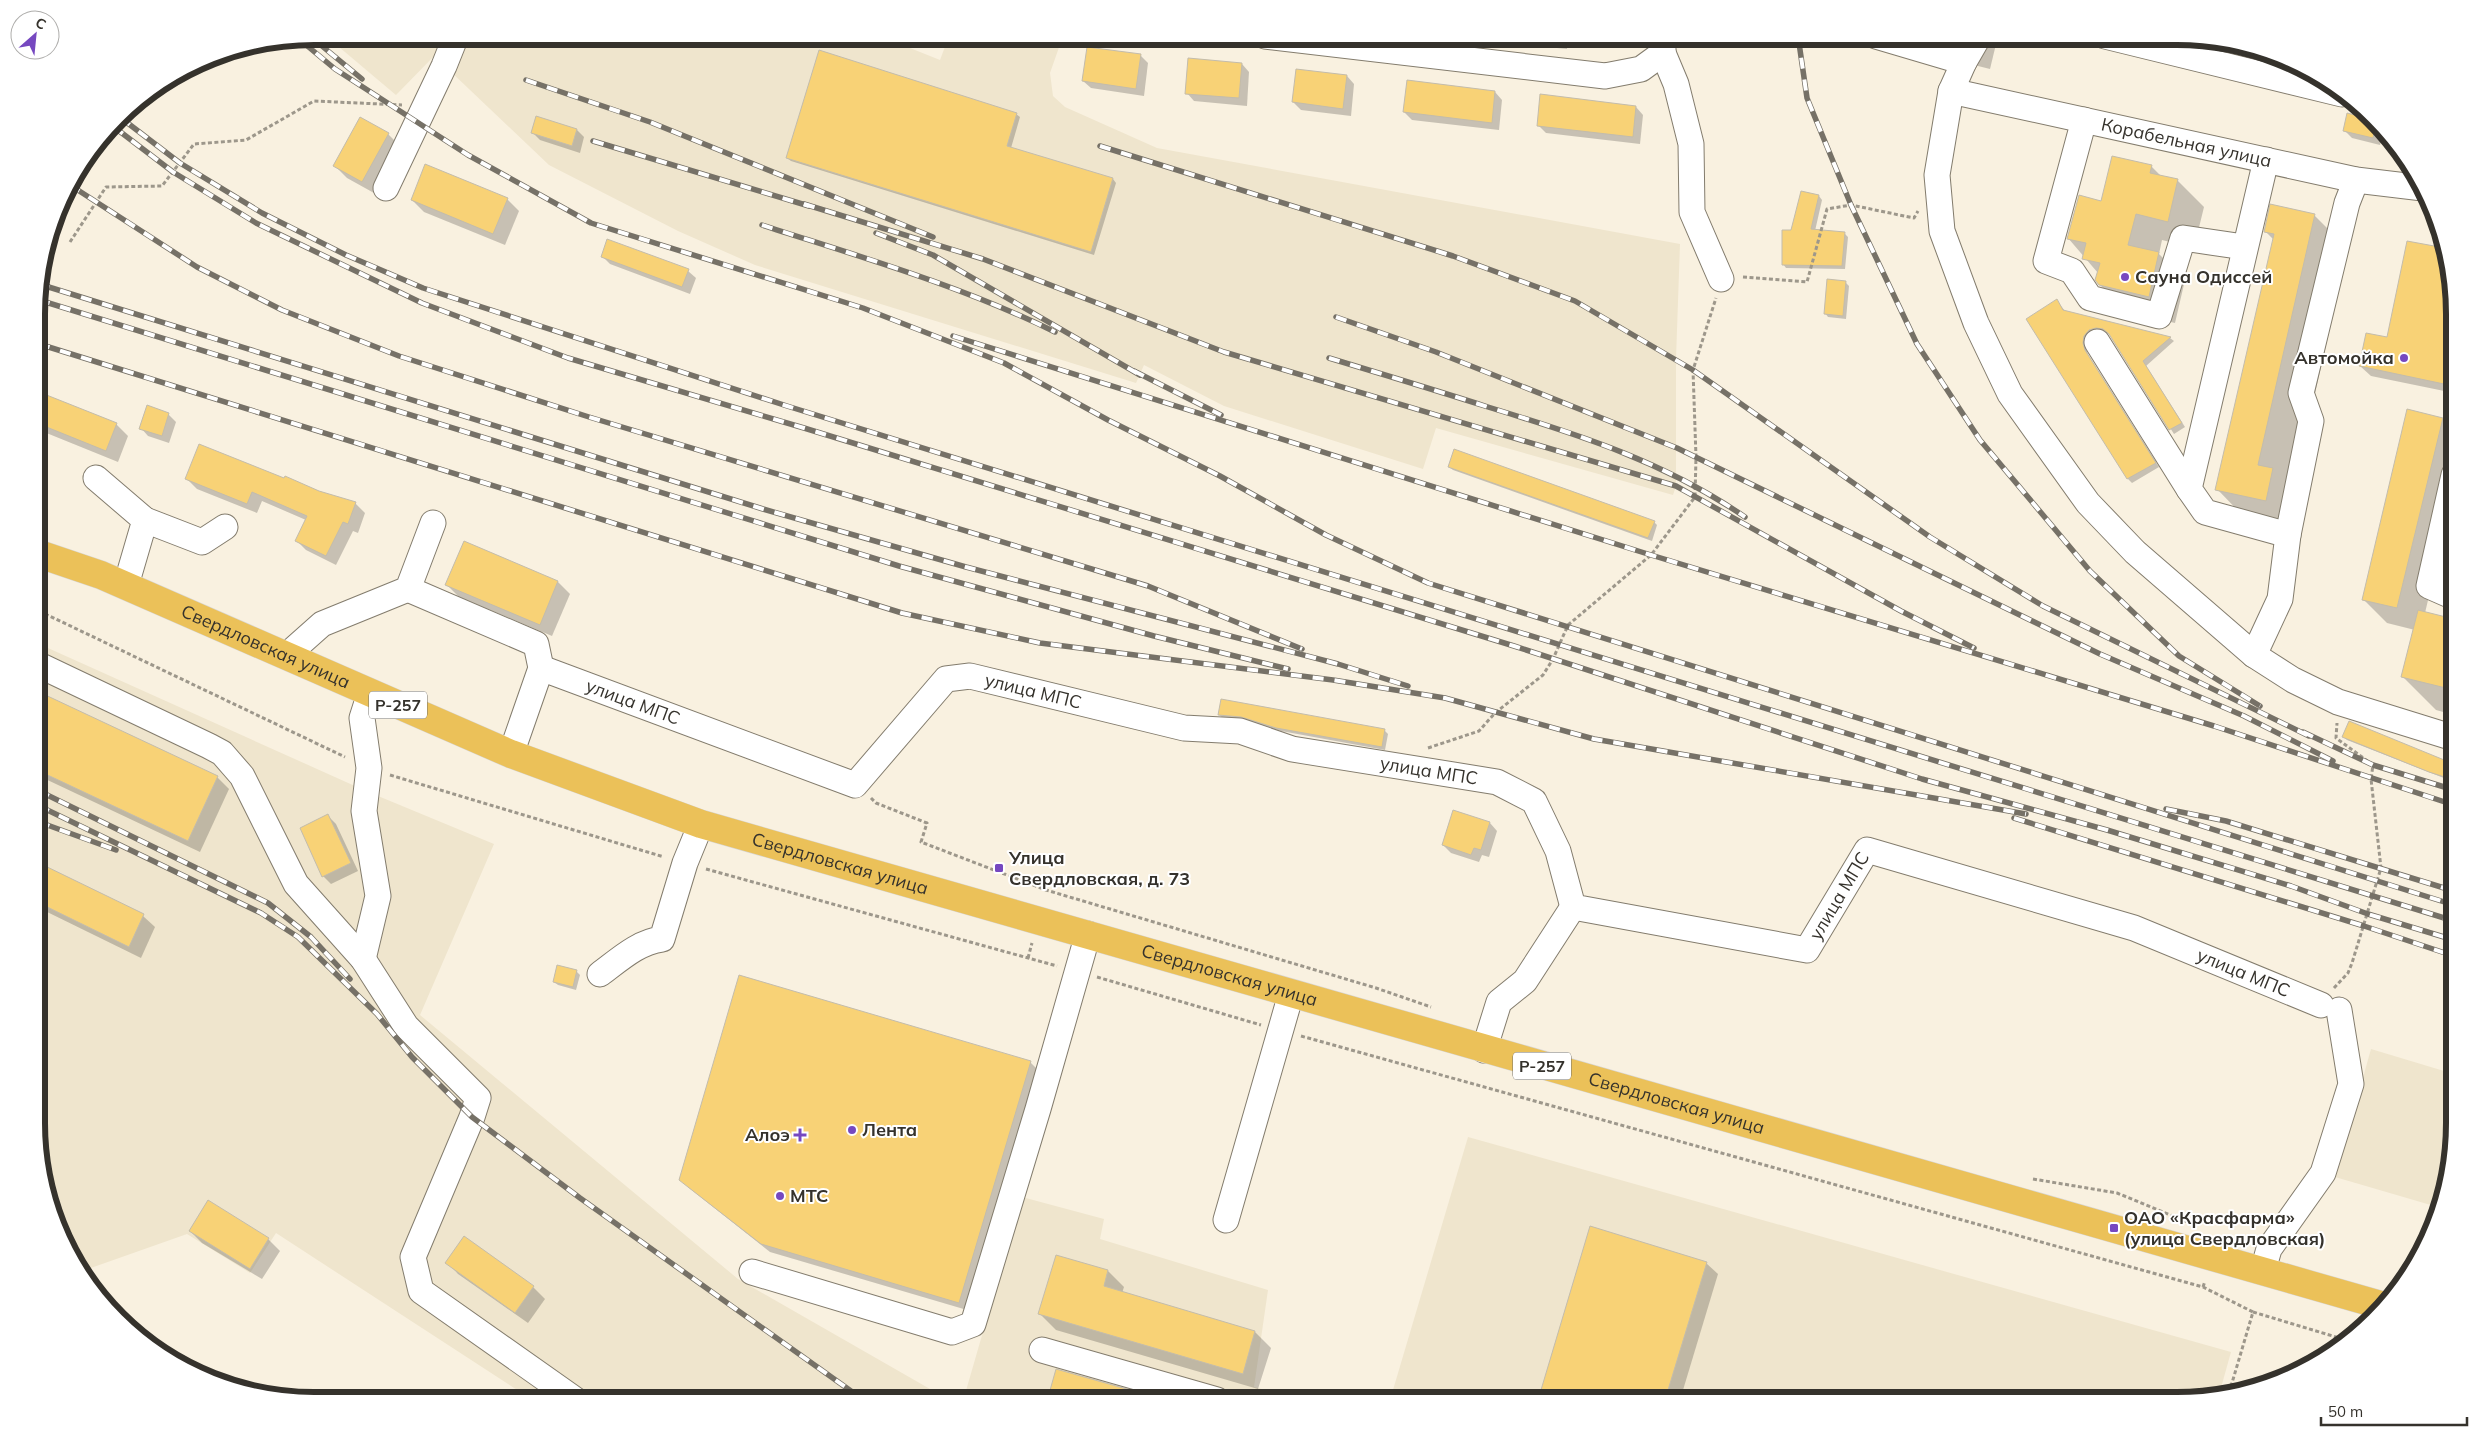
<svg xmlns="http://www.w3.org/2000/svg" width="2491" height="1437" viewBox="0 0 2491 1437" font-family="Mulish,sans-serif">
  <style>
    .built { fill: #efe5cd }
    .shadow { fill: #0003 }
    .building { fill: #f8d276; stroke: #c3bcac }
    .lines { fill: none; stroke-linecap: round; stroke-linejoin: round }
    .minor-casing { stroke: #837c6d; stroke-width: 27 }
    .highway-casing { stroke: #d7d6d5; stroke-width: 29 }
    .path { stroke: #9d978b; stroke-width: 3; stroke-dasharray: 4 2.5; stroke-linecap: butt }
    .minor { stroke: #fff; stroke-width: 25 }
    .highway { stroke: #ebc159; stroke-width: 28 }
    .rail-casing { stroke: #767167; stroke-width: 5.5 }
    .rail { stroke: #fff; stroke-width: 4; stroke-dasharray: 11; stroke-linecap: butt }
    .poi-dot { fill: #7648c0; stroke: #fff; stroke-width: 2 }
    .labels { text-anchor: middle; stroke-width: 4; stroke-linejoin: round; paint-order: stroke }
    .shield { fill: #fff; stroke: #72706b; stroke-width: 1 }
    .shield-label { font-size: 16px; font-weight: bold; fill: #35322c }
    .street-label { font-size: 18px; fill: #35322c; stroke: #fff }
    .poi-label { font-size: 18px; font-weight: bold; fill: #35322c; stroke: #fff; text-anchor: start }
    .rim { fill: none; stroke: #35322c; stroke-width: 6 }
  </style>
  <rect width="100%" height="100%" fill="#f9f1e0"/>
  <!-- built -->
  <g class="built">
    <path d="M326 36H443L436 54 396 95Z"/>
    <path d="M462 36H880L940 60 949 36H1063L1050 73 1053 96 1065 107 1157 148 1680 244 1676 359V486L1673 495 1436 428 1423 469 1224 406 1144 365 1136 383 755 265 678 231 549 165 449 70Z"/>
    <path d="M39 644 366 791 494 844 420 1015 738 1279 951 1401H534L276 1233 250 1273 187 1234 88 1269 73 1256 51 1212 39 1159Z"/>
    <path d="M2371 1049 2454 1074V1141L2441 1208 2335 1177Z"/>
    <path d="M1468 1137 2231 1352 2219 1395 2195 1400H1390Z"/>
    <path d="M1022 1197 1104 1219 1100 1239 1268 1290 1254 1387 1304 1400 963 1401Z"/>
  </g>
  <!-- shadow -->
  <g class="shadow">
    <path d="M1421 36H1454V40Z"/>
    <path d="M1510 36H1568L1567 49 1517 44Z"/>
    <path d="M1924 36H1998L1990 69 1946 58Z"/>
    <path d="M2086 36H2177L2249 46 2316 74 2343 95Z"/>
    <path d="M1140 55 1148 63 1144 96 1091 88 1083 81Z"/>
    <path d="M1242 64 1249 72 1247 106 1194 101 1187 93Z"/>
    <path d="M1347 76 1354 84 1351 116 1301 110 1293 102Z"/>
    <path d="M1495 92 1502 100 1499 130 1412 120 1404 112Z"/>
    <path d="M1636 107 1643 115 1640 144 1546 133 1539 126Z"/>
    <path d="M1016 114 1020 117 1011 148 1113 179 1116 183 1094 255 791 161 787 158Z"/>
    <path d="M2376 122 2384 131 2380 145 2352 138 2344 130Z"/>
    <path d="M577 130 584 137 580 153 540 140 532 132Z"/>
    <path d="M388 134 400 146 374 193 347 178 335 166Z"/>
    <path d="M2113 157 2152 167 2162 177 2178 181 2204 207 2194 248 2162 240 2159 254 2185 280 2175 323 2127 312 2100 285 2098 273 2068 238 2102 202Z"/>
    <path d="M1819 196 1822 200 1815 231 1845 234 1848 237 1845 269 1786 268 1783 264 1792 232Z"/>
    <path d="M507 199 519 211 505 245 424 212 412 200Z"/>
    <path d="M2315 216 2348 249 2293 490 2299 534 2250 523 2217 489 2274 240 2265 231Z"/>
    <path d="M2445 250 2454 296V393L2371 376 2360 366 2388 339Z"/>
    <path d="M602 256 688 271 696 278 690 294 610 264Z"/>
    <path d="M1845 282 1849 286 1846 319 1828 317 1825 313Z"/>
    <path d="M2057 301 2065 311 2170 338 2174 341 2146 366 2185 427 2174 434 2111 335 2101 331 2086 348 2088 355 2159 467 2132 483 2128 479Z"/>
    <path d="M39 393 116 424 128 436 118 462 39 430Z"/>
    <path d="M168 414 176 422 169 443 148 436 141 428Z"/>
    <path d="M2442 419 2454 431V490L2425 613 2454 621V715L2436 710 2403 677 2415 630 2387 623 2363 599Z"/>
    <path d="M1449 467 1654 522 1657 525 1652 541 1453 470Z"/>
    <path d="M187 479 355 503 365 513 358 533 353 531 336 565 306 550 296 540 306 520 262 501 257 513 197 489Z"/>
    <path d="M465 542 558 582 570 594 552 636 459 597 447 585Z"/>
    <path d="M39 693 217 777 229 789 200 852 39 776Z"/>
    <path d="M1219 715 1384 730 1388 734 1385 750 1281 731 1246 720 1223 718Z"/>
    <path d="M2349 723 2454 765V782L2347 740 2344 737Z"/>
    <path d="M1454 811 1490 823 1497 831 1489 857 1482 855 1479 862 1451 853 1443 845Z"/>
    <path d="M328 816 336 824 358 871 331 884 323 876Z"/>
    <path d="M39 865 143 916 155 927 141 958 39 908Z"/>
    <path d="M576 971 580 975 576 990 558 985 554 982Z"/>
    <path d="M1030 1062 1038 1070 967 1310 770 1252 688 1187Z"/>
    <path d="M1591 1228 1706 1263 1718 1274 1680 1400H1539Z"/>
    <path d="M190 1231 268 1239 280 1251 262 1279 202 1243Z"/>
    <path d="M464 1238 533 1287 545 1299 528 1323 458 1274 447 1262Z"/>
    <path d="M1057 1256 1108 1271 1124 1287 1122 1293 1255 1332 1271 1348 1258 1389 1056 1330 1040 1314Z"/>
    <path d="M1057 1370 1162 1400 1048 1401Z"/>
    <path d="M1447 1389 1489 1400H1445Z"/>
    <path d="M786 1392 797 1401H779Z"/>
  </g>
  <!-- building -->
  <g class="building">
    <path d="M1087 47 1141 54 1136 89 1082 81Z"/>
    <path d="M819 50 1017 113 1007 146 1113 178 1091 252 786 158Z"/>
    <path d="M1188 58 1242 63 1239 98 1185 94Z"/>
    <path d="M1296 69 1347 75 1343 109 1292 102Z"/>
    <path d="M1407 80 1495 91 1492 123 1403 112Z"/>
    <path d="M1540 94 1636 106 1633 137 1537 126Z"/>
    <path d="M2347 113 2375 120 2377 122 2373 138 2343 131Z"/>
    <path d="M536 116 577 129 572 146 531 133Z"/>
    <path d="M360 117 389 133 362 182 333 166Z"/>
    <path d="M2112 156 2152 165 2150 173 2178 179 2168 222 2136 214 2128 245 2159 252 2149 297 2099 285 2095 280 2100 263 2082 259 2086 243 2067 239 2079 195 2101 201Z"/>
    <path d="M425 164 508 198 493 234 411 200Z"/>
    <path d="M1801 191 1819 195 1811 229 1845 232 1842 266 1782 265V230H1791Z"/>
    <path d="M2270 204 2315 214 2258 465 2273 468 2266 501 2215 490 2274 234 2264 232Z"/>
    <path d="M607 239 689 269 682 287 601 257Z"/>
    <path d="M2407 241 2445 248 2454 296V331L2444 384 2359 366 2366 333 2387 337Z"/>
    <path d="M1827 279 1846 281 1843 316 1824 314Z"/>
    <path d="M2057 299 2063 310 2171 337 2143 361 2182 423 2169 430 2109 334 2103 329 2096 328 2089 330 2084 336 2083 343 2085 350 2156 463 2127 479 2026 319Z"/>
    <path d="M39 392 117 423 106 451 39 424Z"/>
    <path d="M147 405 169 413 162 436 139 429Z"/>
    <path d="M2407 409 2443 418 2397 608 2362 600Z"/>
    <path d="M199 444 284 478 285 476 319 491 356 502 348 524 343 522 326 556 295 541 307 516 252 492 247 504 185 479Z"/>
    <path d="M1454 449 1655 521 1648 538 1448 467Z"/>
    <path d="M464 541 558 581 540 625 445 585Z"/>
    <path d="M2418 610 2454 619 2446 650 2454 652V690L2401 677Z"/>
    <path d="M39 692 218 776 188 841 39 771Z"/>
    <path d="M1221 699 1385 729 1382 747 1276 728 1241 717 1218 715Z"/>
    <path d="M2349 721 2454 764V780L2429 772 2342 737Z"/>
    <path d="M1453 810 1490 822 1481 850 1474 848 1471 855 1442 845Z"/>
    <path d="M328 814 351 863 322 877 300 828Z"/>
    <path d="M39 863 144 914 129 947 39 903Z"/>
    <path d="M557 965 577 970 573 987 553 982Z"/>
    <path d="M739 975 1031 1061 959 1303 761 1244 679 1180Z"/>
    <path d="M208 1200 269 1238 250 1269 189 1231Z"/>
    <path d="M1590 1226 1707 1262 1665 1400H1538Z"/>
    <path d="M464 1236 534 1286 515 1313 445 1263Z"/>
    <path d="M1056 1255 1108 1270 1104 1286 1255 1331 1243 1374 1038 1314Z"/>
    <path d="M1056 1369 1162 1399 1161 1400 1047 1401Z"/>
  </g>
  <g class="lines">
    <!-- minor casing -->
    <g class="minor-casing">
      <g id="minor">
        <path d="M1265 36 1605 76 1641 69 1663 53V36"/>
        <path d="M1876 36 1964 62"/>
        <path d="M1979 36 1964 62 1951 91 1937 175 1942 231 1976 323 2010 394 2088 503 2135 552 2254 655 2293 680 2338 702 2454 738"/>
        <path d="M2105 36 2342 94"/>
        <path d="M1663 53 1676 84 1691 144 1692 212 1721 279"/>
        <path id="s1" d="M1951 91 2356 180 2423 188"/>
        <path d="M2084 120 2046 261 2072 271 2090 298 2159 316 2183 238 2244 247"/>
        <path d="M386 188 444 66 456 36"/>
        <path d="M2097 342 2189 489"/>
        <path d="M2454 475 2429 586 2454 597"/>
        <path d="M96 478 145 520 126 585"/>
        <path d="M145 520 202 542 225 527"/>
        <path d="M2288 535 2311 421 2301 393 2347 203 2356 180"/>
        <path d="M408 589 536 644 541 668"/>
        <path d="M2254 655 2280 599 2288 535 2205 512 2189 489 2266 160"/>
        <path d="M286 656 322 624 408 589 433 523"/>
        <path d="M39 665 209 746 222 753 242 776 296 884 363 959 406 1026 478 1098 472 1117 413 1257 421 1291 577 1401"/>
        <path id="s2" d="M511 754 541 668 855 785 946 679 970 676 1184 728 1240 731 1292 749 1497 782 1534 801 1558 851 1573 907 1807 950 1867 850 2134 928 2321 1005"/>
        <path d="M363 959 378 896 364 811 369 768 362 718 370 693"/>
        <path d="M600 974C619 960 638 942 662 939L685 863 701 824"/>
        <path d="M1484 1050 1499 1002 1525 981 1573 907"/>
        <path d="M1226 1220 1291 994"/>
        <path d="M2263 1270 2269 1249 2323 1173 2351 1084 2339 1010"/>
        <path d="M752 1272 952 1332 973 1324 1038 1109 1088 934"/>
        <path d="M1042 1350 1217 1400"/>
      </g>
    </g>
    <!-- highway casing -->
    <g class="highway-casing">
      <g id="highway">
        <path id="s3" d="M39 554 101 575 511 754 701 824 2384 1306"/>
      </g>
    </g>
    <!-- path -->
    <g class="path">
      <path d="M70 242 106 187 162 186 194 144 246 140 314 101 402 105"/>
      <path d="M1743 277 1807 282 1827 209 1851 205 1914 218 1918 211"/>
      <path d="M39 611 345 757"/>
      <path d="M1428 748 1479 731 1495 713 1543 675 1553 659 1568 625 1651 555 1695 497 1696 457 1693 370 1716 298"/>
      <path d="M390 775 664 857"/>
      <path d="M871 798 876 803 927 823 921 842 1046 890 1376 988 1431 1007"/>
      <path d="M706 869 1057 966"/>
      <path d="M1028 958 1032 943"/>
      <path d="M1097 977 1261 1025"/>
      <path d="M2334 988 2348 973 2352 963 2381 868 2371 779 2373 765 2336 738 2337 723"/>
      <path d="M1301 1036 2203 1287 2253 1312 2229 1393"/>
      <path d="M2033 1179 2117 1193 2197 1226"/>
      <path d="M2392 1283 2400 1285"/>
      <path d="M2203 1287 2205 1281"/>
      <path d="M2253 1312 2346 1340"/>
    </g>
    <!-- minor -->
    <use href="#minor" class="minor"/>
    <!-- highway -->
    <use href="#highway" class="highway"/>
    <!-- rail casing -->
    <g class="rail-casing">
      <g id="rail">
        <path d="M1798 36 1807 98 1851 205 1917 344 1980 440 2090 571 2179 656 2260 706"/>
        <path d="M311 37 362 79"/>
        <path d="M299 39 335 69 468 155 591 223 863 308 1004 363 1108 420 1220 476 1326 535 1428 583 2454 905"/>
        <path d="M526 80 650 122 933 237"/>
        <path d="M121 118 180 163 262 213 346 255 423 288 787 406 2454 921"/>
        <path d="M114 127 173 172 256 223 422 303 568 358 804 428 1514 646 1922 779 2107 830 2291 886 2368 914 2454 940"/>
        <path d="M593 141 809 206"/>
        <path d="M1100 146 1453 256 1575 301 1693 370 1930 537 2043 606 2309 736"/>
        <path d="M70 185 197 267 282 310 399 356 589 417 1148 586 1302 649"/>
        <path d="M804 204 983 259 1224 352 1676 486 1901 611 1974 648"/>
        <path d="M762 225C861 257 962 286 1055 332"/>
        <path d="M876 233 933 255 1140 375"/>
        <path d="M39 284 763 509 966 567 1338 664 1408 686"/>
        <path d="M39 300 899 566 1154 636 1288 669"/>
        <path d="M1336 317 1436 352 1677 448 2100 654 2244 716 2333 761"/>
        <path d="M953 336 1651 555 2214 726 2454 805"/>
        <path d="M39 344 902 613 1040 643 1333 680 1445 698 1594 739 2026 814"/>
        <path d="M1329 358C1382 374 1435 390 1488 407 1580 435 1665 462 1745 517"/>
        <path d="M1134 371 1221 415"/>
        <path d="M2303 732 2373 765 2454 790"/>
        <path d="M39 791 268 903 311 937 350 979"/>
        <path d="M39 806 261 913 298 937 377 1014 412 1057 472 1117 580 1198 865 1401"/>
        <path d="M2166 809 2226 821 2454 891"/>
        <path d="M2014 818 2364 926 2454 956"/>
        <path d="M39 822 116 850"/>
      </g>
    </g>
    <!-- rail -->
    <use href="#rail" class="rail"/>
  </g>
  <!-- markers -->
  <g class="poi-dot">
    <circle cx="2125" cy="277" r="5"/>
    <circle cx="2404" cy="358" r="5"/>
    <rect x="994" y="863" width="10" height="10" rx="2.5"/>
    <circle cx="852" cy="1130" r="5"/>
    <path d="M797.5 1127.5h5v5h5v5h-5v5h-5v-5h-5v-5h5z"/>
    <circle cx="780" cy="1196" r="5"/>
    <rect x="2109" y="1223" width="10" height="10" rx="2.5"/>
  </g>
  <g class="labels">
    <!-- shield labels -->
    <g class="shield">
      <rect x="369" y="691.5" width="58" height="27" rx="4"/>
      <rect x="1513" y="1052.5" width="58" height="27" rx="4"/>
    </g>
    <g class="shield-label">
      <text x="398" y="711">Р-257</text>
      <text x="1542" y="1072">Р-257</text>
    </g>
    <!-- street labels -->
    <g class="street-label">
      <text dy="6" stroke="none"><textPath href="#s1" startOffset="241">Корабельная улица</textPath></text>
      <text dy="6" stroke="none"><textPath href="#s3" startOffset="245">Свердловская улица</textPath></text>
      <text dy="6" stroke="none"><textPath href="#s2" startOffset="655">улица МПС</textPath></text>
      <text dy="6" stroke="none"><textPath href="#s2" startOffset="189">улица МПС</textPath></text>
      <text dy="6" stroke="none"><textPath href="#s2" startOffset="1060">улица МПС</textPath></text>
      <text dy="6" stroke="none"><textPath href="#s3" startOffset="860">Свердловская улица</textPath></text>
      <text dy="6" stroke="none"><textPath href="#s2" startOffset="1585">улица МПС</textPath></text>
      <text dy="6" stroke="none"><textPath href="#s2" startOffset="2035">улица МПС</textPath></text>
      <text dy="6" stroke="none"><textPath href="#s3" startOffset="1265">Свердловская улица</textPath></text>
      <text dy="6" stroke="none"><textPath href="#s3" startOffset="1730">Свердловская улица</textPath></text>
    </g>
    <!-- poi labels -->
    <g class="poi-label">
      <text x="2135" y="283">Сауна Одиссей</text>
      <text x="2394" y="364" text-anchor="end">Автомойка</text>
      <text x="1009" y="864">Улица<tspan x="1009" dy="21">Свердловская, д. 73</tspan></text>
      <text x="862" y="1136">Лента</text>
      <text x="790" y="1141" text-anchor="end">Алоэ</text>
      <text x="790" y="1202">МТС</text>
      <text x="2124" y="1224">ОАО «Красфарма»<tspan x="2124" dy="21">(улица Свердловская)</tspan></text>
    </g>
  </g>
  <!-- crop -->
  <path d="M0 0H2491V1437H0ZM314 45H2177A269 269 0 0 1 2446 314V1123A269 269 0 0 1 2177 1392H314A269 269 0 0 1 45 1123V314A269 269 0 0 1 314 45Z" fill="#fff" fill-rule="evenodd"/>
  <path class="rim" d="M314 45H2177A269 269 0 0 1 2446 314V1123A269 269 0 0 1 2177 1392H314A269 269 0 0 1 45 1123V314A269 269 0 0 1 314 45Z"/>
  <!-- north arrow -->
  <g transform="translate(35 35) rotate(27)"><circle r="24" fill="#ffffff" stroke="#aeadab"/>
  <path d="M0-4L9 19L0 12L-9 19Z" fill="#7648c0"/>
  <text y="-8" font-size="14" font-weight="bold" text-anchor="middle" fill="#35322c">С</text>
  </g>
  <!-- scale -->
  <path d="M2321 1417v8h146v-8" fill="none" stroke="#35322c" stroke-width="2.5"/>
  <text x="2328" y="1417" font-size="15" fill="#35322c" stroke="#ffffff" stroke-width="4" paint-order="stroke">50 m</text>
</svg>
